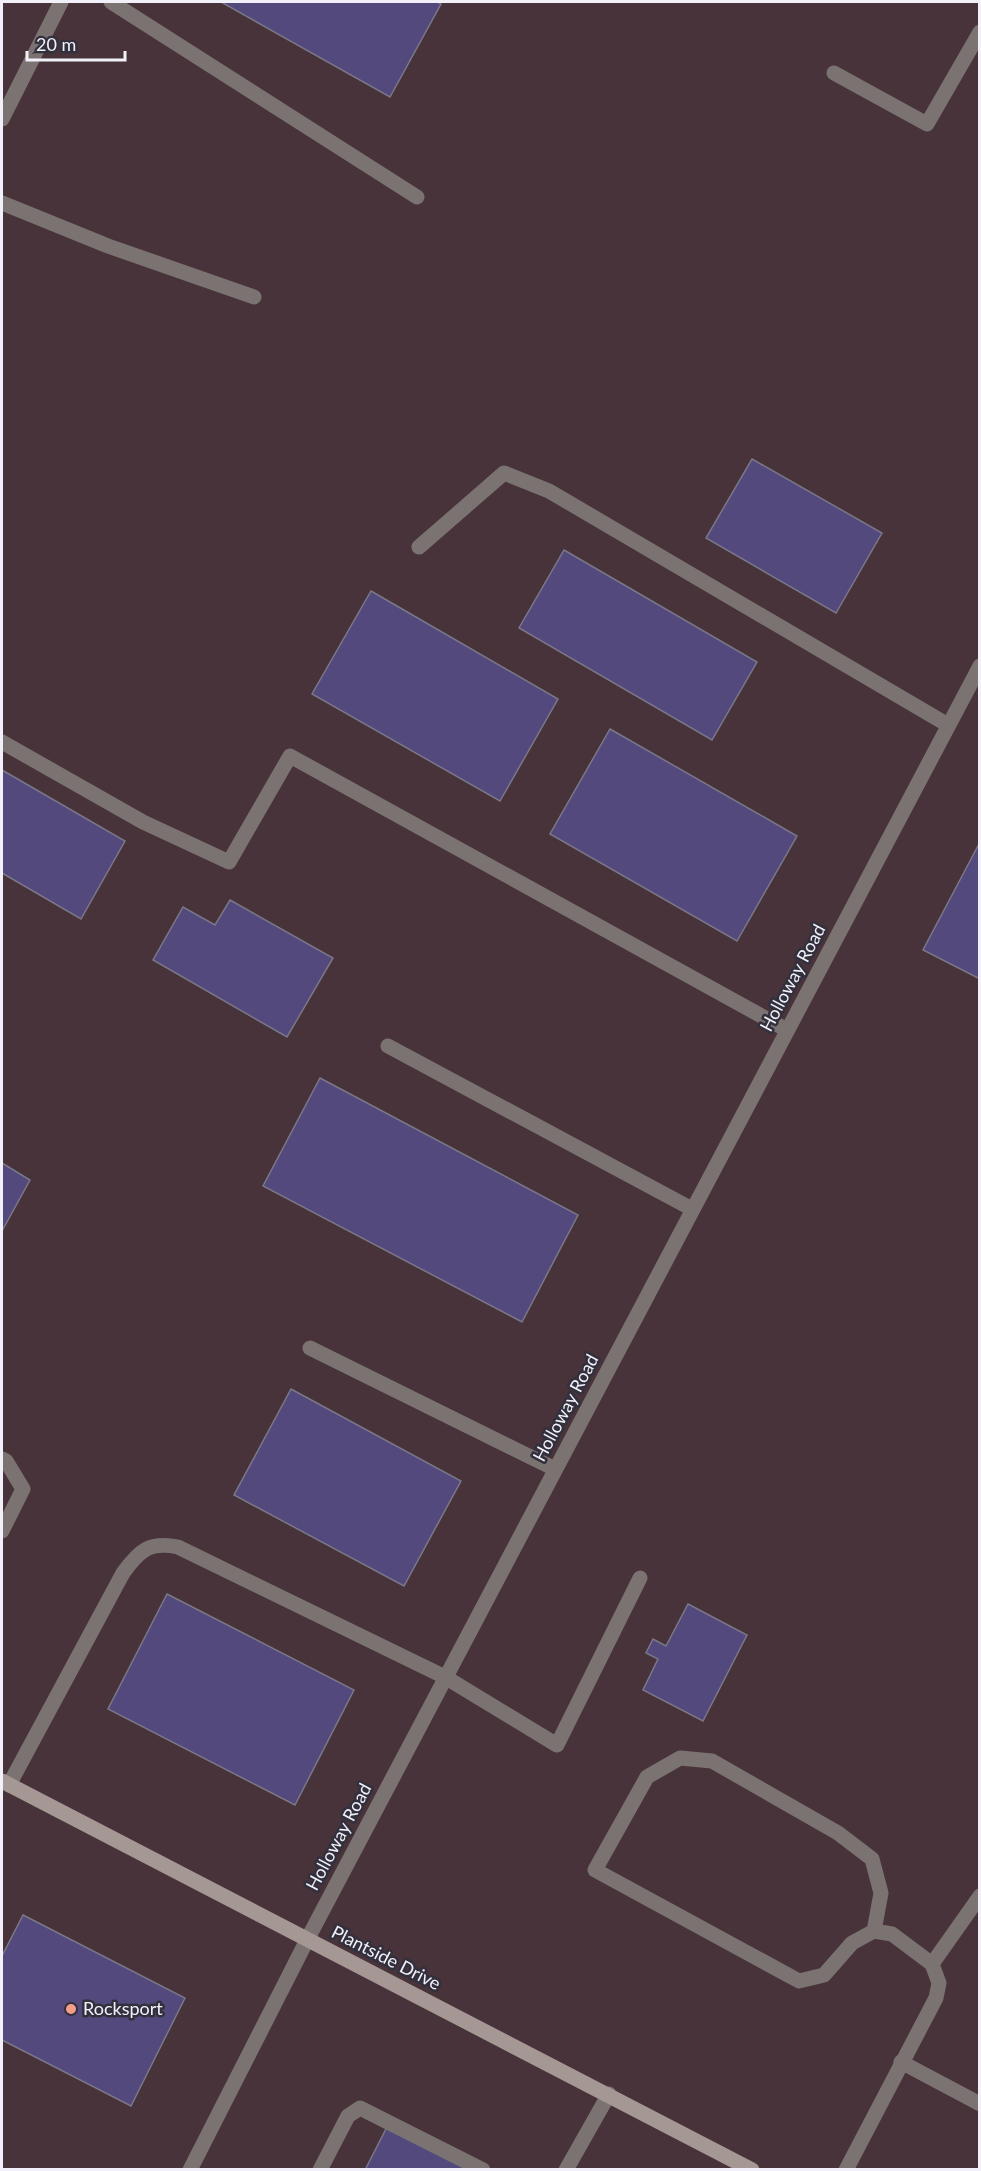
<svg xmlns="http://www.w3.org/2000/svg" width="981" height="2171" viewBox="0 0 981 2171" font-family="Lato,sans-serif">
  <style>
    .industrial { fill: #473339 }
    .building { fill: #53497d; stroke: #7a7888; stroke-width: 1.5 }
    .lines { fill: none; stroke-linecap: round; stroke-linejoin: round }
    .lane { stroke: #7b7371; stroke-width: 15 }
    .street { stroke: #7b7371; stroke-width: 15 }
    .secondary { stroke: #a49794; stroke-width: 15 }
    .poi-dot { fill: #f49e89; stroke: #32303d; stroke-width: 2 }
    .labels { text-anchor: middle; stroke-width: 5; stroke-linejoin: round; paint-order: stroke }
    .street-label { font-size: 18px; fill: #f2f1fa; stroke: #32303d }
    .poi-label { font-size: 18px; fill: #f2f1fa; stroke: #32303d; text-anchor: start }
  </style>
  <rect width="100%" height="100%" fill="#32303d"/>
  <!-- industrial -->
  <rect class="industrial" x="2" y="2" width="977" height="2167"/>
  <!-- building -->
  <g class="building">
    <path d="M221 2H437L441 4 390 97Z"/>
    <path d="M752 459 882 533 836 613 706 538Z"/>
    <path d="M564 550 757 662 712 740 519 628Z"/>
    <path d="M371 591 558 699 500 801 312 694Z"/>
    <path d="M610 729 797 836 737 941 550 834Z"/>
    <path d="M2 770 125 841 81 919 2 873Z"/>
    <path d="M980 842V979L923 950Z"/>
    <path d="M230 900 333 958 287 1037 153 960 183 907 215 925Z"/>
    <path d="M320 1078 578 1215 522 1322 263 1186Z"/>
    <path d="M2 1163 30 1180 2 1231Z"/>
    <path d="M291 1389 461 1481 404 1586 234 1495Z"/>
    <path d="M167 1594 354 1690 295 1805 108 1709Z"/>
    <path d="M688 1604 747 1635 703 1721 643 1690 658 1659 646 1653 653 1639 666 1646Z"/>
    <path d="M23 1915 185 1998 131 2106 2 2040V1956Z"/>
    <path d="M388 2125 472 2170H365Z"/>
  </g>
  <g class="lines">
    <!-- lane -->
    <g class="lane">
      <path d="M111 2 417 197"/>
      <path d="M834 73 927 124 980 32"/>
      <path d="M2 203 108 246 254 297"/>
      <path d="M419 547 504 473 549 491 948 725"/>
      <path d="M2 742 143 822 229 862 290 756 787 1030"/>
      <path d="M388 1046 692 1209"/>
      <path d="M310 1348 555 1469"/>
      <path d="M2 1459 6 1461 23 1489 2 1531"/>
      <path d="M9 1785 123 1573C139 1551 149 1541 178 1547L445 1677 557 1745 640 1578"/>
      <path d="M932 1964 980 1896"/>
      <path d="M901 2062 980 2104"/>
      <path d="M320 2170 348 2116 360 2108 483 2170"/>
      <path d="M566 2170 609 2094"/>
      <path d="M846 2170 936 1998 939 1983 932 1964 892 1934 874 1931 852 1943 824 1975 799 1981 595 1870 647 1777 680 1758 712 1761 838 1833 872 1859 881 1893 874 1931"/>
    </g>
    <!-- street -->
    <g class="street">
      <path d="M2 119 61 2"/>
      <path d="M190 2170 307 1940 980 666"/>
    </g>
    <!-- secondary -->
    <path class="secondary" d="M2 1781 752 2170"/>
  </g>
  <!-- markers -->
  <circle class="poi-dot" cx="71" cy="2009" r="6"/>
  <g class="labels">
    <!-- street labels -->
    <g class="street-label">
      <text transform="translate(793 978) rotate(-62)" y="6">Holloway Road</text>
      <text transform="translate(566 1408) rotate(-62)" y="6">Holloway Road</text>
      <text transform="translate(339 1837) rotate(-62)" y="6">Holloway Road</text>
      <text transform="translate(386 1958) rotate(27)" y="6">Plantside Drive</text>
    </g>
    <!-- poi labels -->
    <g class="poi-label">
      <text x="83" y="2015">Rocksport</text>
    </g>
  </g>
  <!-- border -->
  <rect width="981" height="2171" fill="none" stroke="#f2f1fa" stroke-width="6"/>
  <!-- scale -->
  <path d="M27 51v9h98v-9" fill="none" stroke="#f2f1fa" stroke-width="3"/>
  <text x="36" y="51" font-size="18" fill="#f2f1fa" stroke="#32303d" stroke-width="4.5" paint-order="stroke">20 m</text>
</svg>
